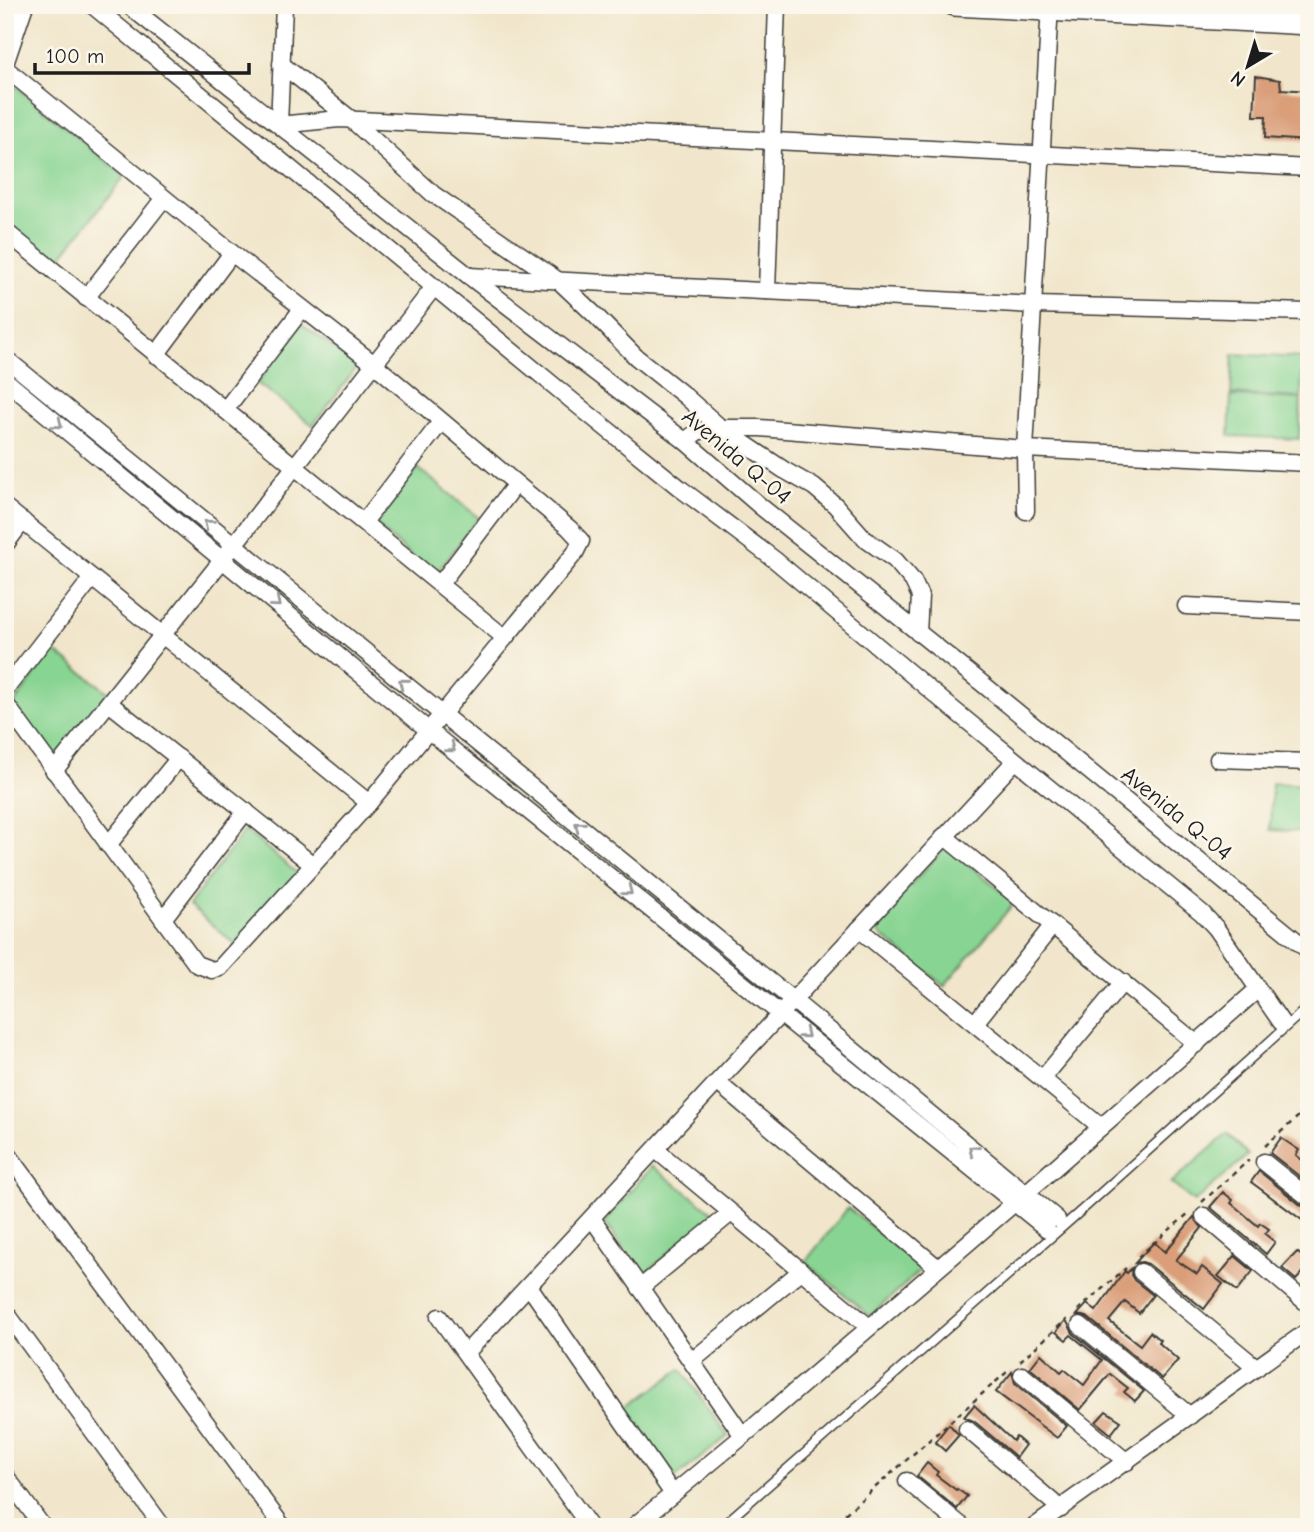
<svg xmlns="http://www.w3.org/2000/svg" width="1314" height="1532" viewBox="0 0 1314 1532" font-family="'Comic Neue',sans-serif">
  <style>
    .green { fill: #88d492; stroke: #527857; stroke-width: 2 }
    .building { fill: #da9e79 }
    .lines { fill: none; stroke-linecap: round; stroke-linejoin: round }
    .lane-casing { stroke: #3c3a36; stroke-width: 11 }
    .street-casing { stroke: #3c3a36; stroke-width: 19 }
    .secondary-casing { stroke: #3c3a36; stroke-width: 24 }
    .path { stroke: #3c3a36; stroke-width: 2.5; stroke-dasharray: 5 5; stroke-linecap: butt }
    .lane { stroke: #fff; stroke-width: 8 }
    .street { stroke: #fff; stroke-width: 16 }
    .secondary { stroke: #fff; stroke-width: 21 }
    .oneway { stroke: #999 }
    .labels { text-anchor: middle; stroke-width: 5; stroke-linejoin: round; paint-order: stroke }
    .street-label { font-size: 23px; fill: #1c1c1c; stroke: #fbf7ec }
  </style>
  <rect width="100%" height="100%" fill="#fbf7ec"/>
  <filter id="ink" filterUnits="userSpaceOnUse"><feTurbulence type="fractalNoise" baseFrequency=".0143" numOctaves="2"/><feDisplacementMap in="SourceGraphic" scale="14" xChannelSelector="R" yChannelSelector="G"/><feConvolveMatrix kernelMatrix="1 2 1 2 8 2 1 2 1" color-interpolation-filters="sRGB"/></filter>
  <filter id="wash" filterUnits="userSpaceOnUse"><feTurbulence type="fractalNoise" baseFrequency=".00686" numOctaves="4" result="noise"/><feDisplacementMap in="SourceGraphic" scale="28" xChannelSelector="R" yChannelSelector="G"/><feGaussianBlur stdDeviation="1.57" result="paint"/><feColorMatrix in="noise" values="0 0 0 0 0 0 0 0 0 0 0 0 0 0 0 0 0 1.4 0 .05"/><feComposite in="paint" operator="in"/></filter>
  <g filter="url(#wash)">
    <rect width="100%" height="100%" fill="#f1e6cb"/>
    <!-- green -->
    <g class="green">
      <path d="M8 80 125 176 56 263 5 221V88Z"/>
      <path d="M300 323 358 366 313 425 257 383Z"/>
      <path d="M1233 354 1303 358 1301 398 1231 394Z"/>
      <path d="M5 363 214 538 212 540 207 538 5 372Z"/>
      <path d="M1231 396 1301 399 1299 439 1229 436Z"/>
      <path d="M418 468 479 518 437 572H429L375 524Z"/>
      <path d="M53 650 109 693 52 762 13 705Z"/>
      <path d="M1272 783 1309 785V832L1270 830Z"/>
      <path d="M245 830 298 874 237 946 189 905Z"/>
      <path d="M946 846 1015 902 944 986 872 928Z"/>
      <path d="M1227 1134 1248 1155 1194 1202 1171 1183Z"/>
      <path d="M652 1166 715 1214 642 1276 605 1222Z"/>
      <path d="M848 1208 923 1268 870 1316 805 1262Z"/>
      <path d="M681 1369 728 1436 675 1478 627 1409Z"/>
    </g>
    <g id="blocks">
      <!-- building -->
      <g class="building">
        <path d="M1256 76 1280 80 1281 89 1309 91V141L1265 138 1266 116H1254Z"/>
        <path d="M1281 1138 1299 1150 1296 1155 1309 1166V1184L1270 1153Z"/>
        <path d="M1259 1171 1302 1206 1309 1208 1302 1220 1251 1182Z"/>
        <path d="M1223 1192 1233 1200 1231 1203 1258 1226 1260 1223 1269 1229 1265 1234 1275 1242 1266 1254 1210 1207Z"/>
        <path d="M1194 1217 1202 1228 1176 1260 1197 1274 1202 1267 1223 1284 1204 1309 1148 1264 1142 1262 1135 1263 1154 1242 1165 1252Z"/>
        <path d="M1297 1252 1309 1262V1266L1296 1280 1282 1268Z"/>
        <path d="M1235 1256 1253 1271 1237 1291 1218 1276Z"/>
        <path d="M1132 1268 1131 1275 1134 1280 1153 1295 1139 1313 1125 1302 1109 1321 1140 1345 1150 1332 1160 1340 1158 1342 1178 1360 1162 1379 1087 1317 1077 1315 1087 1304 1096 1311 1125 1271 1127 1273Z"/>
        <path d="M1066 1320 1073 1333 1144 1391 1135 1401 1124 1392 1128 1388 1110 1374 1080 1410 1030 1368 1041 1354 1061 1372 1064 1369 1084 1385 1102 1360 1071 1335 1066 1340 1056 1332Z"/>
        <path d="M1012 1372 1015 1383 1067 1426 1057 1438 996 1392Z"/>
        <path d="M974 1405 1013 1441 1016 1437 1025 1445 1016 1457 974 1421 964 1417Z"/>
        <path d="M1106 1411 1121 1421 1111 1434 1096 1422Z"/>
        <path d="M949 1424 959 1435 945 1451 935 1442Z"/>
        <path d="M927 1463 938 1472 936 1475 956 1490 957 1489 967 1496 957 1509 917 1476Z"/>
      </g>
    </g>
  </g>
  <g filter="url(#ink)">
    <use href="#blocks" fill-opacity="0" stroke="#3c3a36" stroke-width="2"/>
    <g class="lines">
      <!-- lane casing -->
      <g class="lane-casing">
        <path id="lane" d="M721 1527 1083 1209 1309 1006"/>
      </g>
      <!-- street casing -->
      <g class="street-casing">
        <g id="street">
          <path d="M92 5 581 408 681 489 775 560 949 706 1202 913 1216 928 1281 1022"/>
          <path d="M128 5 469 276 685 441 760 506 978 680 1309 951"/>
          <path d="M284 5 279 125 339 119 1309 168"/>
          <path d="M5 64 25 5"/>
          <path d="M281 64 352 120 433 194 559 281 596 316 636 357 685 396 721 428 784 470 814 487 835 505 865 539 895 560 913 581 920 596 918 633"/>
          <path d="M5 68 232 253 374 364 569 528 581 541 575 553 369 803 220 968 212 970 196 964 5 703"/>
          <path d="M5 231 504 637"/>
          <path d="M469 276 1035 305 1309 312"/>
          <path d="M767 291 777 5"/>
          <path d="M86 298 164 198"/>
          <path d="M156 355 232 253"/>
          <path d="M5 358 794 1001 1057 1219"/>
          <path d="M5 380 428 730 1047 1229"/>
          <path d="M225 410 302 309"/>
          <path d="M685 441 697 432 712 428H760L1025 449 1309 463"/>
          <path d="M5 507 369 803"/>
          <path d="M1026 511 1025 449 1050 5"/>
          <path d="M364 522 441 422"/>
          <path d="M5 545 23 521"/>
          <path d="M440 584 516 484"/>
          <path d="M1186 606 1309 612"/>
          <path d="M5 690 92 578"/>
          <path d="M109 703 313 865"/>
          <path d="M1218 759 1309 762"/>
          <path d="M54 771 223 559 434 287"/>
          <path d="M944 836 1197 1044"/>
          <path d="M108 845 179 758"/>
          <path d="M163 919 246 811"/>
          <path d="M859 929 1101 1127"/>
          <path d="M975 1023 1053 925"/>
          <path d="M1043 1078 1123 982"/>
          <path d="M718 1083 938 1268"/>
          <path d="M5 1150 283 1527"/>
          <path d="M656 1150 869 1327"/>
          <path d="M1264 1162 1309 1198"/>
          <path d="M1204 1216 1309 1305"/>
          <path d="M592 1218 743 1436"/>
          <path d="M1141 1272 1257 1368"/>
          <path d="M529 1286 673 1494"/>
          <path d="M640 1288 731 1213"/>
          <path d="M5 1311 163 1527"/>
          <path d="M439 1317 590 1527"/>
          <path d="M1080 1325 1190 1416"/>
          <path d="M466 1353 1015 761"/>
          <path d="M692 1361 801 1271"/>
          <path d="M1022 1375 1127 1462"/>
          <path d="M967 1429 1061 1509"/>
          <path d="M5 1475 43 1527"/>
          <path d="M907 1481 963 1527"/>
          <path d="M633 1527 743 1436 1026 1193 1258 989"/>
          <path d="M1034 1527 1309 1330"/>
        </g>
      </g>
      <!-- secondary casing -->
      <g class="secondary-casing">
        <path id="secondary" d="M954 5 1309 24"/>
      </g>
      <!-- path -->
      <g class="path">
        <path d="M1265 1146 1309 1107"/>
        <path d="M1202 1202 1249 1160"/>
        <path d="M1138 1257 1189 1213"/>
        <path d="M1078 1310 1126 1268"/>
        <path d="M1020 1361 1065 1321"/>
        <path d="M830 1527 1007 1372"/>
      </g>
      <!-- lane -->
      <use href="#lane" class="lane"/>
      <!-- street -->
      <use href="#street" class="street"/>
      <!-- secondary -->
      <use href="#secondary" class="secondary"/>
    </g>
    <!-- one-way arrows -->
    <defs><path id="oneway-chevron" d="M-2-3.5L2.5 0L-2 3.5" fill="none" stroke-width="1.6" stroke-linecap="round" stroke-linejoin="round" transform="scale(1.75)"/></defs>
    <g class="oneway">
      <use href="#oneway-chevron" transform="translate(58 424) rotate(39)"/>
      <use href="#oneway-chevron" transform="translate(208 524) rotate(-141)"/>
      <use href="#oneway-chevron" transform="translate(276 603) rotate(40)"/>
      <use href="#oneway-chevron" transform="translate(403 683) rotate(-141)"/>
      <use href="#oneway-chevron" transform="translate(451 748) rotate(39)"/>
      <use href="#oneway-chevron" transform="translate(579 826) rotate(-141)"/>
      <use href="#oneway-chevron" transform="translate(628 891) rotate(39)"/>
      <use href="#oneway-chevron" transform="translate(805 1034) rotate(39)"/>
      <use href="#oneway-chevron" transform="translate(973 1150) rotate(-140)"/>
    </g>
  </g>
  <g class="labels">
    <!-- street labels -->
    <g class="street-label">
      <text transform="translate(737 456) rotate(40)" y="8">Avenida Q-04</text>
      <text transform="translate(1177 813) rotate(39)" y="8">Avenida Q-04</text>
    </g>
  </g>
  <!-- margin -->
  <rect width="1314" height="1532" fill="none" stroke="#fbf7ec" stroke-width="28"/>
  <!-- north arrow -->
  <g transform="translate(1248 66) rotate(218)" stroke="#fbf7ec" stroke-width="5" paint-order="stroke">
  <path d="M0-5L12 26L0 18L-12 26Z" fill="#1c1c1c"/>
  <text y="-10" font-size="19" font-weight="bold" text-anchor="middle" fill="#1c1c1c">N</text>
  </g>
  <!-- scale -->
  <path d="M35 63v10h214v-10" fill="none" stroke="#1c1c1c" stroke-width="3.5"/>
  <text x="46" y="63" font-size="21" fill="#1c1c1c" stroke="#fbf7ec" stroke-width="5" paint-order="stroke">100 m</text>
</svg>
